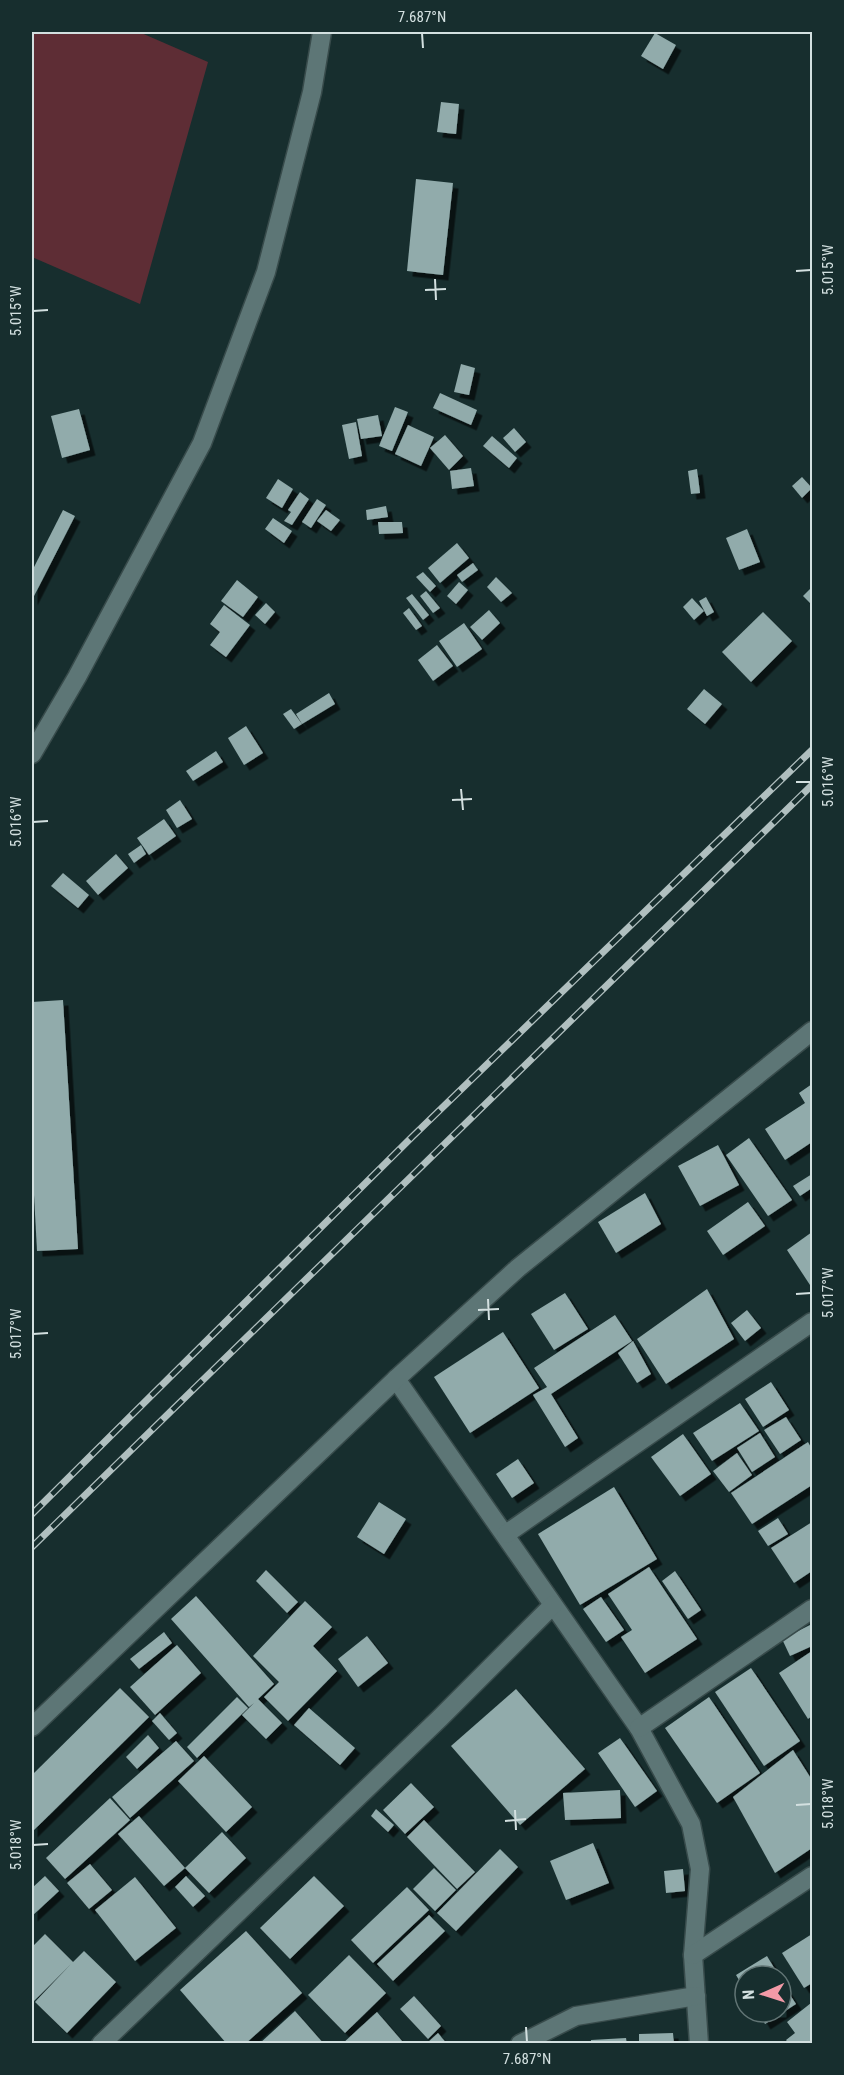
<svg xmlns="http://www.w3.org/2000/svg" width="844" height="2075" viewBox="0 0 844 2075" font-family="'Roboto Condensed',sans-serif">
  <style>
    .green { fill: #5e2d35 }
    .building { fill: #91abab; filter: url(#shadow) }
    .lines { fill: none; stroke-linecap: round; stroke-linejoin: round }
    .minor-casing { stroke: #384b4b; stroke-width: 21 }
    .minor { stroke: #5d7676; stroke-width: 18 }
    .rail-casing { stroke: #b0bfbf; stroke-width: 7 }
    .rail { stroke: #172e2e; stroke-width: 4.5; stroke-dasharray: 14; stroke-linecap: butt }
    .ticks { fill: none; stroke: #d3e0e0; stroke-width: 2 }
    .neatline { fill: none; stroke: #d3e0e0; stroke-width: 2 }
    .ticks-label { font-size: 15px; text-anchor: middle; fill: #d3e0e0 }
  </style>
  <defs>
    <filter id="shadow"><feDropShadow dx="5.5" dy="5.5" stdDeviation="0" flood-color="#0009"/></filter>
  </defs>
  <rect width="100%" height="100%" fill="#172e2e"/>
  <!-- green -->
  <path class="green" d="M32 32H139L208 62 140 304 32 257Z"/>
  <!-- building -->
  <g class="building">
    <path d="M655 33 676 45 663 69 641 56Z"/>
    <path d="M441 102 459 104 456 134 437 132Z"/>
    <path d="M416 179 453 183 443 275 407 271Z"/>
    <path d="M461 364 475 368 469 395 454 392Z"/>
    <path d="M440 393 477 410 471 425 433 408Z"/>
    <path d="M395 407 408 412 392 451 379 446Z"/>
    <path d="M79 409 90 450 62 458 51 416Z"/>
    <path d="M378 415 382 436 361 439 357 419Z"/>
    <path d="M356 422 362 456 349 459 342 425Z"/>
    <path d="M408 425 434 437 421 466 395 454Z"/>
    <path d="M514 428 526 442 515 452 503 438Z"/>
    <path d="M445 435 463 456 449 470 430 448Z"/>
    <path d="M492 436 517 458 509 468 483 446Z"/>
    <path d="M471 468 474 486 452 489 450 471Z"/>
    <path d="M697 469 700 493 691 494 688 471Z"/>
    <path d="M802 477 812 488 802 498 792 486Z"/>
    <path d="M278 479 293 489 282 508 266 498Z"/>
    <path d="M300 492 309 499 292 525 284 521 291 512 288 510Z"/>
    <path d="M317 499 326 505 311 528 302 522Z"/>
    <path d="M386 506 388 517 367 520 366 510Z"/>
    <path d="M63 510 75 516 32 600V571Z"/>
    <path d="M326 510 340 520 331 531 317 521Z"/>
    <path d="M273 518 292 531 284 543 265 529Z"/>
    <path d="M378 522H402L403 533 379 534Z"/>
    <path d="M747 529 760 562 739 570 726 538Z"/>
    <path d="M457 543 469 558 440 583 428 568Z"/>
    <path d="M473 563 478 570 462 582 457 575Z"/>
    <path d="M423 572 436 586 430 592 416 577Z"/>
    <path d="M496 577 512 593 501 602 487 587Z"/>
    <path d="M237 580 258 597 243 617 221 601Z"/>
    <path d="M459 582 468 590 456 604 447 596Z"/>
    <path d="M812 587V605L803 596Z"/>
    <path d="M426 591 440 608 433 613 420 596Z"/>
    <path d="M412 594 429 615 423 620 406 598Z"/>
    <path d="M706 597 714 612 707 616 699 601Z"/>
    <path d="M692 598 704 611 694 620 683 607Z"/>
    <path d="M266 603 275 612 265 624 255 615Z"/>
    <path d="M224 605 250 625 226 657 210 645 220 632 210 624Z"/>
    <path d="M409 608 422 626 416 630 403 613Z"/>
    <path d="M489 610 500 623 482 640 470 627Z"/>
    <path d="M763 612 792 641 751 682 722 652Z"/>
    <path d="M464 623 482 649 457 667 439 641Z"/>
    <path d="M437 645 453 666 433 681 418 660Z"/>
    <path d="M704 689 722 704 705 724 687 709Z"/>
    <path d="M329 693 335 704 302 724 296 714Z"/>
    <path d="M291 709 302 724 294 729 283 714Z"/>
    <path d="M246 726 263 753 244 765 228 738Z"/>
    <path d="M216 751 223 762 193 781 186 771Z"/>
    <path d="M180 800 192 819 177 828 166 810Z"/>
    <path d="M164 819 176 836 149 855 137 838Z"/>
    <path d="M141 845 146 854 134 863 128 854Z"/>
    <path d="M116 854 128 868 98 895 86 881Z"/>
    <path d="M63 873 89 895 78 908 51 886Z"/>
    <path d="M63 1000 78 1249 37 1251 32 1157V1002Z"/>
    <path d="M812 1084V1142L785 1160 765 1129 805 1103 799 1093Z"/>
    <path d="M749 1138 792 1200 768 1216 726 1155Z"/>
    <path d="M718 1145 739 1185 700 1206 678 1166Z"/>
    <path d="M812 1174V1188L800 1196 793 1186Z"/>
    <path d="M645 1193 661 1224 616 1253 598 1222Z"/>
    <path d="M748 1202 765 1226 723 1255 707 1231Z"/>
    <path d="M812 1232V1283L810 1285 787 1250Z"/>
    <path d="M707 1289 734 1339 666 1384 637 1339Z"/>
    <path d="M565 1293 588 1329 554 1350 531 1314Z"/>
    <path d="M747 1310 761 1328 745 1341 731 1323Z"/>
    <path d="M615 1315 632 1341 551 1394 578 1438 565 1447 533 1395 547 1387 534 1368Z"/>
    <path d="M503 1332 539 1388 470 1433 434 1377Z"/>
    <path d="M633 1341 651 1374 637 1383 618 1353Z"/>
    <path d="M771 1382 789 1410 763 1427 745 1399Z"/>
    <path d="M740 1403 759 1431 712 1461 693 1433Z"/>
    <path d="M786 1417 801 1440 780 1454 764 1430Z"/>
    <path d="M760 1433 775 1457 752 1472 737 1448Z"/>
    <path d="M683 1434 711 1474 680 1496 651 1457Z"/>
    <path d="M808 1442 812 1449V1485L752 1524 731 1493Z"/>
    <path d="M737 1453 752 1475 729 1492 713 1471Z"/>
    <path d="M518 1459 534 1483 512 1498 496 1474Z"/>
    <path d="M614 1487 657 1559 580 1605 538 1534Z"/>
    <path d="M379 1502 406 1519 384 1554 357 1537Z"/>
    <path d="M778 1518 788 1534 768 1546 758 1531Z"/>
    <path d="M812 1522V1571L794 1583 771 1548Z"/>
    <path d="M649 1567 697 1639 645 1673 621 1637 632 1630 608 1594Z"/>
    <path d="M266 1570 298 1602 287 1613 256 1581Z"/>
    <path d="M675 1571 701 1610 688 1619 662 1581Z"/>
    <path d="M196 1596 274 1684 258 1699 282 1723 266 1739 242 1715 254 1703 249 1707 171 1619Z"/>
    <path d="M601 1597 624 1630 606 1642 583 1609Z"/>
    <path d="M305 1601 332 1627 313 1646 337 1671 288 1721 264 1697 279 1682 253 1656Z"/>
    <path d="M812 1624V1646L790 1656 782 1639Z"/>
    <path d="M164 1632 172 1643 139 1669 130 1659Z"/>
    <path d="M367 1636 388 1663 358 1687 338 1659Z"/>
    <path d="M177 1645 201 1673 155 1715 130 1687Z"/>
    <path d="M812 1651V1716L808 1719 779 1673Z"/>
    <path d="M751 1668 800 1741 764 1766 715 1692Z"/>
    <path d="M120 1688 149 1717 32 1832V1775Z"/>
    <path d="M516 1689 585 1769 520 1825 451 1746Z"/>
    <path d="M237 1697 248 1708 197 1758 187 1747Z"/>
    <path d="M709 1697 760 1773 717 1803 665 1728Z"/>
    <path d="M309 1708 355 1748 340 1765 294 1725Z"/>
    <path d="M160 1713 177 1733 169 1740 152 1721Z"/>
    <path d="M148 1735 159 1748 137 1769 126 1757Z"/>
    <path d="M620 1738 657 1791 635 1807 598 1753Z"/>
    <path d="M176 1741 194 1761 130 1818 112 1797Z"/>
    <path d="M793 1750 812 1780V1848L775 1873 733 1797Z"/>
    <path d="M204 1756 252 1807 226 1832 178 1781Z"/>
    <path d="M411 1783 434 1807 405 1834 383 1810Z"/>
    <path d="M620 1790 621 1818 565 1820 563 1793Z"/>
    <path d="M110 1798 130 1820 65 1879 46 1858Z"/>
    <path d="M376 1809 394 1825 388 1832 371 1816Z"/>
    <path d="M139 1816 185 1868 164 1886 118 1834Z"/>
    <path d="M424 1820 475 1872 457 1889 407 1837Z"/>
    <path d="M222 1832 246 1858 209 1893 185 1868Z"/>
    <path d="M593 1843 609 1883 566 1900 550 1861Z"/>
    <path d="M500 1849 518 1867 456 1931 437 1913Z"/>
    <path d="M90 1864 112 1890 89 1909 67 1883Z"/>
    <path d="M434 1868 456 1890 435 1911 413 1889Z"/>
    <path d="M683 1869 685 1891 666 1893 664 1871Z"/>
    <path d="M45 1876 59 1891 32 1916V1888Z"/>
    <path d="M186 1876 205 1896 193 1907 175 1887Z"/>
    <path d="M314 1876 344 1906 290 1959 260 1928Z"/>
    <path d="M135 1877 176 1928 135 1961 95 1910Z"/>
    <path d="M407 1887 429 1910 373 1963 351 1940Z"/>
    <path d="M429 1915 445 1931 393 1981 377 1964Z"/>
    <path d="M246 1931 302 1993 245 2044H227L180 1990Z"/>
    <path d="M45 1934 73 1962 84 1951 116 1982 67 2033 35 2002 71 1964 34 2001 32 1998V1947Z"/>
    <path d="M812 1934V1983L804 1988 782 1953Z"/>
    <path d="M349 1955 386 1993 345 2033 308 1995Z"/>
    <path d="M767 1956 779 1976H745V1990L736 1975Z"/>
    <path d="M781 1981 796 2004 765 2024 758 2012H781Z"/>
    <path d="M414 1996 441 2026 428 2039 400 2009Z"/>
    <path d="M811 2003 812 2044H789L786 2040 795 2033 787 2022Z"/>
    <path d="M295 2011 324 2044H259Z"/>
    <path d="M377 2012 402 2041 400 2044H342Z"/>
    <path d="M438 2033 447 2044H426Z"/>
    <path d="M673 2033 674 2044H639V2034Z"/>
    <path d="M626 2038 627 2044H591V2040Z"/>
  </g>
  <g class="lines">
    <!-- minor casing -->
    <g class="minor-casing">
      <g id="minor">
        <path d="M32 754 77 677 202 443 266 272 312 92 322 32"/>
        <path d="M396 1379 639 1728 691 1824 700 1869 693 1955 699 2044"/>
        <path d="M506 1534 812 1322"/>
        <path d="M32 1727 396 1379 518 1268 812 1031"/>
        <path d="M639 1728 812 1609"/>
        <path d="M693 1955 812 1876"/>
        <path d="M101 2044 440 1718 553 1605"/>
        <path d="M520 2044 576 2016 696 1996"/>
      </g>
    </g>
    <!-- minor -->
    <use href="#minor" class="minor"/>
    <!-- rail casing -->
    <g class="rail-casing">
      <g id="rail">
        <path d="M32 1514 413 1136 812 750"/>
        <path d="M32 1547 812 785"/>
      </g>
    </g>
    <!-- rail -->
    <use href="#rail" class="rail"/>
  </g>
  <!-- ticks -->
  <path class="ticks" d="M422 33 423 48M796 271 811 270M435 279 436 300M425 290 446 289M33 311 48 310M796 782H811M461 789 463 810M452 800 472 799M33 822 48 821M796 1294 811 1293M488 1299 489 1320M478 1310 499 1309M33 1334 48 1333M796 1805 811 1804M515 1810 516 1830M505 1821 526 1819M33 1845 48 1844M526 2027 527 2042"/>
  <!-- border -->
  <rect width="844" height="2075" fill="none" stroke="#172e2e" stroke-width="66"/>
  <!-- north arrow -->
  <g transform="translate(763 1994) rotate(267)"><circle r="28" fill="#172e2e" stroke="#627575" stroke-width="1.5"/>
  <path d="M0-4.5L10 22L0 15L-10 22Z" fill="#f39aa7"/>
  <text y="-9" font-size="16" font-weight="bold" text-anchor="middle" fill="#d3e0e0">N</text>
  </g>
  <rect x="33" y="33" width="778" height="2009" class="neatline"/>
  <g class="ticks-label">
    <text x="422" y="22">7.687°N</text>
    <text transform="translate(828 270) rotate(-90)" y="5">5.015°W</text>
    <text transform="translate(16 311) rotate(-90)" y="5">5.015°W</text>
    <text transform="translate(828 782) rotate(-90)" y="5">5.016°W</text>
    <text transform="translate(16 822) rotate(-90)" y="5">5.016°W</text>
    <text transform="translate(828 1293) rotate(-90)" y="5">5.017°W</text>
    <text transform="translate(16 1334) rotate(-90)" y="5">5.017°W</text>
    <text transform="translate(828 1804) rotate(-90)" y="5">5.018°W</text>
    <text transform="translate(16 1845) rotate(-90)" y="5">5.018°W</text>
    <text x="527" y="2064">7.687°N</text>
  </g>
</svg>
